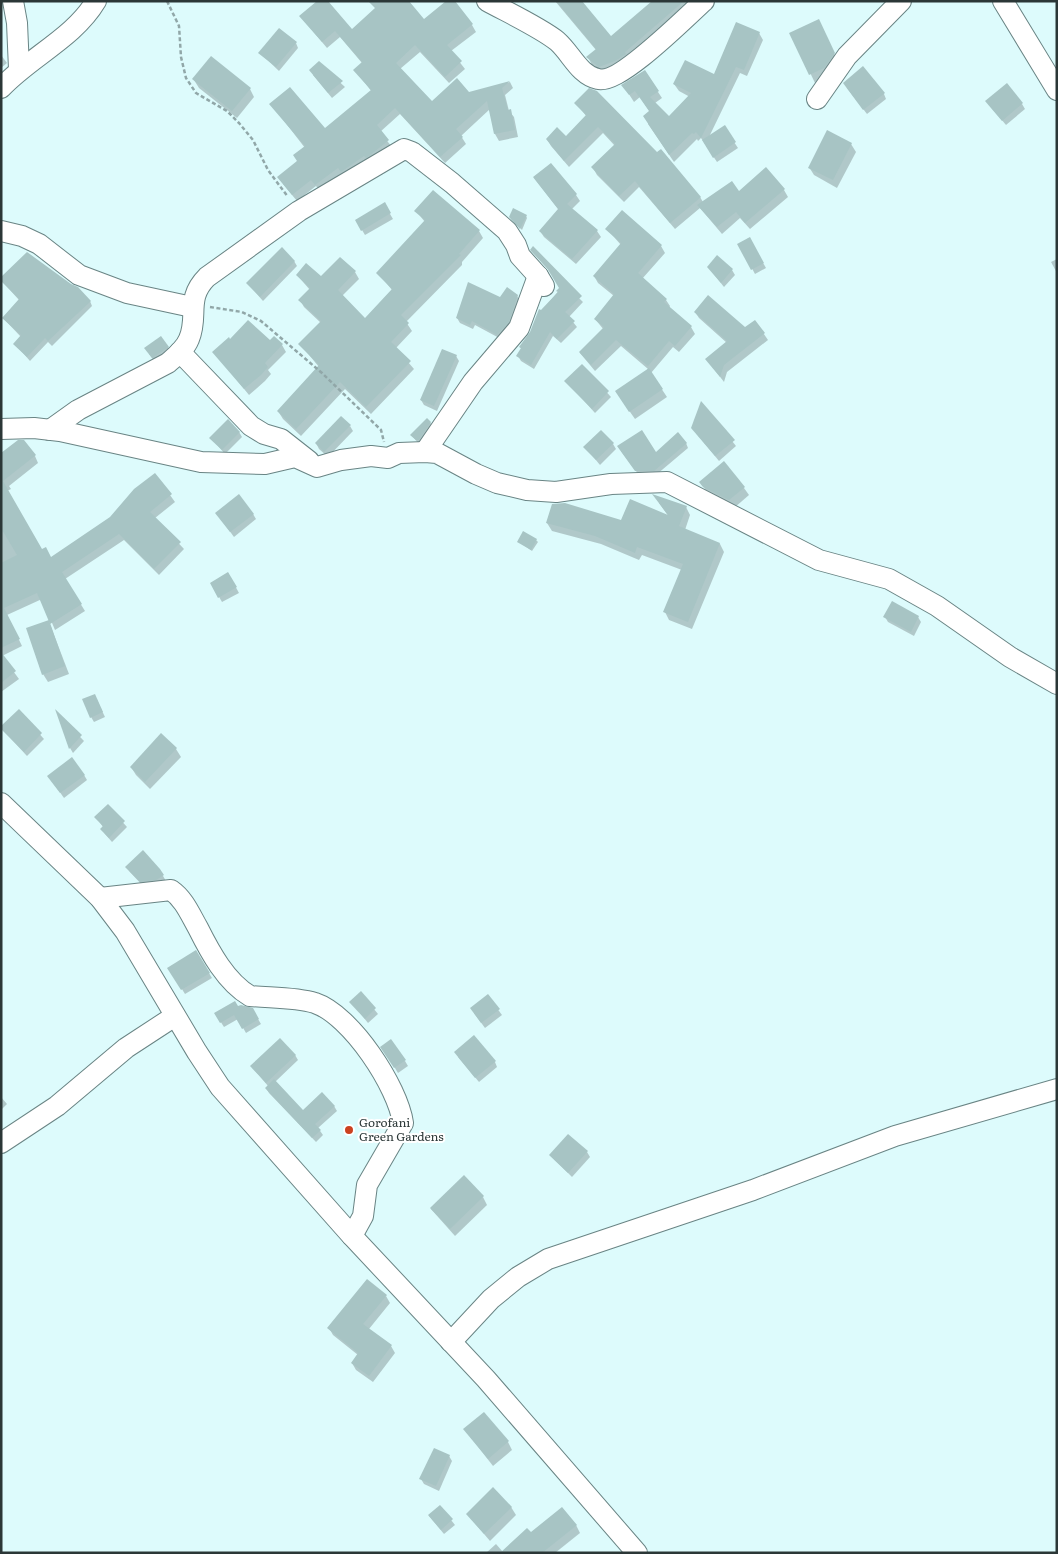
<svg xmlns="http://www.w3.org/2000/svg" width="1058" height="1554" viewBox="0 0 1058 1554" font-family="Literata,serif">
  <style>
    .shadow { fill: #0003 }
    .building { fill: #a7c4c4 }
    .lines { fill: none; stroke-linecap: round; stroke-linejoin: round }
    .minor-casing { stroke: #698484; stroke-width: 22 }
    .path { stroke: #91a7a8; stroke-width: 2.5; stroke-dasharray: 4 2.5; stroke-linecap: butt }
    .minor { stroke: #fff; stroke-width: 20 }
    .poi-dot { fill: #cb4120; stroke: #fff; stroke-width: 2 }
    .labels { text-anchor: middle; stroke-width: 4; stroke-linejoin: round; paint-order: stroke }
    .poi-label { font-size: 12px; fill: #2b3737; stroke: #fff; text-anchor: start }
  </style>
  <rect width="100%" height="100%" fill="#ddfbfc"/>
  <!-- shadow -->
  <g class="shadow">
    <path d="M555 1H580L611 38 654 1H700L605 75 592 65 588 57 596 50Z"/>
    <path d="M374 6 424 20 472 25 476 32 451 51 465 69 449 83 420 52 400 69 432 103 510 82 513 88 505 95 509 111 514 117 518 137 499 141 495 134 490 109 461 136 466 144 445 163 400 114 380 132 392 147 320 191 316 186 297 201 283 184 305 148 271 104 325 130 372 92 355 70 362 63 340 37 327 48 301 17 352 30 376 9Z"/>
    <path d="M823 29 838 62 828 76 815 83 791 33Z"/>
    <path d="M759 33 763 40 747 76 740 73 709 137 724 127 738 148 717 162 701 138 698 141 697 139 674 162 648 124 650 112 640 97 634 102 623 85 658 92 662 98 655 103 669 118 690 97 679 91 674 84 715 76Z"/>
    <path d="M296 43 298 48 279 71 260 53Z"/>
    <path d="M1 55 7 63 1 68Z"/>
    <path d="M319 63 345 87 332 98 313 75Z"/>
    <path d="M194 80 250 89 254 97 237 118 199 88Z"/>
    <path d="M847 88 884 94 886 99 867 114Z"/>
    <path d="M576 103 700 197 703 202 739 192 784 190 788 197 750 229 740 218 722 234 700 208 675 229 639 187 624 202 597 175 593 168 615 146 603 133 569 167 551 146 547 139 566 137 587 117Z"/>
    <path d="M1022 104 1025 109 1006 125 990 106Z"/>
    <path d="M851 144 856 152 837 188 814 175 809 167Z"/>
    <path d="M534 178 576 195 580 201 572 209 597 231 601 237 576 264 544 237 540 231 559 210Z"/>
    <path d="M384 204 393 219 365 235 356 220Z"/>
    <path d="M416 211 479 231 483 238 462 262V265L406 322 412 331 396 348 414 369 371 414 345 389 301 436 283 419 278 411 319 367 300 344 321 323 304 307 300 300 310 290 297 275 321 278 355 272 359 279 342 296 365 319 392 290 378 273 425 222Z"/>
    <path d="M622 212 661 246 665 253 642 279 666 300 670 306 669 308 691 327 695 334 679 352 673 347 651 373 667 397 635 419 621 399 648 369 621 346 595 371 580 353 604 330 595 319 614 296 598 283 594 276 621 245 607 229Z"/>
    <path d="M526 216 527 218 522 230 511 219Z"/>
    <path d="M749 238 766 268 755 274 739 244Z"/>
    <path d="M535 255 583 302 569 317 577 327 561 343 553 336 534 369 521 361 518 356 522 350 520 347 531 333 541 312 561 288 552 274Z"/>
    <path d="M1057 259V273L1051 262Z"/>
    <path d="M294 261 297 266 263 301 248 284Z"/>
    <path d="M732 270 735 275 724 287 712 272Z"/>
    <path d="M1 280 90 301 92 306 52 346 48 342 30 361 15 344 21 337 3 318 19 300Z"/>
    <path d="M517 296 520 301 511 327 501 339 475 325 473 329 460 323 457 318 501 298Z"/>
    <path d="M695 312 745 329 755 321 768 340 727 372 724 382 711 365 727 343 699 318Z"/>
    <path d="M270 342 282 345 286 352 268 370 271 374 265 381 249 395 214 352Z"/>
    <path d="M168 347 170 352 155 362 149 354Z"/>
    <path d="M456 356 459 361 437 411 424 405 421 400Z"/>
    <path d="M582 365 611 397 595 413 566 381Z"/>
    <path d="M702 403 736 446 719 461 696 433Z"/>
    <path d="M430 422 433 428 420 445 412 436Z"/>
    <path d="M350 426 353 431 328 457 319 449 316 443Z"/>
    <path d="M239 432 242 437 225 454 211 438Z"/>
    <path d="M686 443 688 448 656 475H639L621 451 656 453Z"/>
    <path d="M613 444 616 449 600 465 585 447Z"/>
    <path d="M1 455 35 456 38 463 9 486 11 489 7 491 42 551 51 558 111 518 155 474 175 502 155 518 184 549 159 575 124 540 65 579 85 611 55 630 42 599 7 615 22 646 2 656 19 679 1 692Z"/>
    <path d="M700 482 744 488 749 495 734 508 709 495Z"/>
    <path d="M659 503 686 507 690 515 685 530 720 544 724 552 692 629 669 620 665 612 682 570 642 555 639 560 601 544 552 531 547 523 622 521 669 517Z"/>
    <path d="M253 514 256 519 234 537 220 518Z"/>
    <path d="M536 540 538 542 532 551 519 542Z"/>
    <path d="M228 573 239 593 222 602 211 583Z"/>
    <path d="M885 617H918L921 622 914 636 888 622Z"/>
    <path d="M51 627 69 674 48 682 43 674Z"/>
    <path d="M97 700 105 717 94 722 91 717Z"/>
    <path d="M19 711 44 739 27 756 1 728Z"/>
    <path d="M58 714 84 741 73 753 70 748Z"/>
    <path d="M161 735 176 749 181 757 150 789 136 775 131 767Z"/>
    <path d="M84 775 87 780 64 798 52 781Z"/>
    <path d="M108 806 127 827 112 842 105 834 102 829 103 827 96 817Z"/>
    <path d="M143 852 163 876 166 881 143 886 130 872 127 867Z"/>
    <path d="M196 952 212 978 185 994 169 968Z"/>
    <path d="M361 993 378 1014 368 1023 351 1002Z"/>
    <path d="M488 996 502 1015 485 1028 474 1013Z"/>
    <path d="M238 1008 252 1009 261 1024 246 1033 238 1019 224 1027 215 1013Z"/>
    <path d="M382 1047 405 1061 408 1066 398 1073Z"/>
    <path d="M295 1055 298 1060 275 1082 303 1112 334 1106 337 1111 318 1128 323 1135 316 1142 269 1093 266 1088 268 1086 252 1067Z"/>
    <path d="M458 1057 495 1062 497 1067 479 1082Z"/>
    <path d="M1 1097 7 1104 1 1110Z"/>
    <path d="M587 1152 590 1157 572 1177 550 1155Z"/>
    <path d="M483 1197 487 1205 455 1236 431 1209Z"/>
    <path d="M386 1296 390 1303 369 1329 391 1346 395 1353 373 1382 356 1370 352 1363 358 1355 333 1335 329 1328Z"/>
    <path d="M465 1430 508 1442 512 1450 493 1466Z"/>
    <path d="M449 1456 452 1461 439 1491 424 1484 421 1479Z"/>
    <path d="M440 1506 455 1525 444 1534 429 1516Z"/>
    <path d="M511 1507 516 1515 490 1541 467 1514Z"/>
    <path d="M576 1525 580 1533 555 1553H486L496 1544 503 1552 531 1534Z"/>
  </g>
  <!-- building -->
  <g class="building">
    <path d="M317 1H328L352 29 375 8 368 1H409L424 19 446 1H455L473 24 447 45 462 61 445 77 415 45 396 63 432 101 457 78 469 92 510 81 502 88 508 110 511 109 515 130 494 134 487 101 456 129 463 137 440 157 395 108 377 125 389 140 369 156 366 158 364 156 341 172 338 168 315 185 311 180 292 195 277 177 297 161 293 155 305 146 269 104 290 87 325 128 371 90 353 70 362 62 335 31 322 42 299 16Z"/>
    <path d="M556 1H582L611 36 652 1H684L625 52 626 54 615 61 599 67 586 57 596 49Z"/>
    <path d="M819 19 835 53 824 68 809 75 789 33Z"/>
    <path d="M736 22 760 32 744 70 736 67 701 138 696 132 694 134 692 133 669 155 643 116 649 111 635 91 629 95 621 85 645 70 659 91 650 97 669 116 691 93 673 84 685 60 714 74Z"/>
    <path d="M279 28 297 42 276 67 258 53Z"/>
    <path d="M211 56 251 88 232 111 192 79Z"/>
    <path d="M319 61 343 81 328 93 309 70Z"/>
    <path d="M863 66 885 93 863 110 843 83Z"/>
    <path d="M1007 83 1023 103 1002 121 985 101Z"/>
    <path d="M589 88 597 91 657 152 661 149 701 197 670 223 635 181 619 196 591 167 615 144 598 127 564 161 546 139 557 127 566 136 586 115 574 103Z"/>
    <path d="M725 125 736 142 713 158 702 140Z"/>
    <path d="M827 130 852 143 833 180 808 168Z"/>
    <path d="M551 163 577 194 567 204 598 230 572 259 539 231 558 209 533 177Z"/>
    <path d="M766 167 785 189 745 223 736 212 717 227 697 205 732 181 739 191Z"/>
    <path d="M433 190 480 230 459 254 461 255 401 315 409 323 391 342 411 361 366 407 340 382 296 429 277 411 319 365 298 344 321 321 298 300 310 288 296 275 306 263 321 276 340 257 356 271 338 290 365 318 392 289 376 273 425 220 414 211Z"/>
    <path d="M385 202 391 213 361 231 355 220Z"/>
    <path d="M513 208 527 215 520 229 509 217Z"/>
    <path d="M622 210 662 245 638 273 667 299 664 302 692 326 675 346 669 341 648 366 616 340 591 365 579 352 604 327 594 319 614 294 593 276 621 243 605 229Z"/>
    <path d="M750 237 764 263 751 270 737 244Z"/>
    <path d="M533 246 582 296 565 312 575 321 557 339 550 332 531 365 516 356 521 348 519 347 530 332 539 309 541 310 558 292 556 291 559 288 547 268 530 250Z"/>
    <path d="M282 247 295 261 260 297 246 283Z"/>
    <path d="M27 252 71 284 78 287 91 301 48 341 45 338 27 357 13 344 21 335 2 318 19 299 1 281V277Z"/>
    <path d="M717 255 733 269 721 283 707 267Z"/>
    <path d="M468 282 500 297 507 287 518 295 509 322 497 335 472 321 470 325 456 318Z"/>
    <path d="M708 295 745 327 755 320 765 333 724 365 720 377 705 359 727 341 694 312Z"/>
    <path d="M248 320 270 340 274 336 283 344 265 363 268 367 261 375 244 389 212 352 229 337 230 339Z"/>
    <path d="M161 336 169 347 152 358 144 348Z"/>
    <path d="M442 349 457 355 434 406 420 400Z"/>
    <path d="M582 364 609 391 592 409 564 381Z"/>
    <path d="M649 368 663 389 629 412 615 391Z"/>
    <path d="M701 401 735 440 715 456 691 428Z"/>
    <path d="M341 416 351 425 324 452 315 443Z"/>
    <path d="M427 418 431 422 419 440H416L410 435Z"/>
    <path d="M228 419 240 432 222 450 209 438Z"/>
    <path d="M601 430 614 443 596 460 583 447Z"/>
    <path d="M642 430 656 452 678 432 687 443 654 471H635L617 446Z"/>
    <path d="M18 440H24L36 455 3 481 42 549 46 547 51 557 110 517 134 489 155 473 172 494 150 512 181 542 154 569 119 534 62 572 82 604 50 624 37 593 4 608 20 639 1 648V563L17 555 1 528V453Z"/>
    <path d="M724 461 745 487 729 500 703 487 699 482Z"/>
    <path d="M239 494 254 514 230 532 215 513Z"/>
    <path d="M652 494 687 506 679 526 720 543 688 622 663 612 683 564 637 547 635 553 595 536 546 523 552 504 565 503 621 520 630 499 668 515Z"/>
    <path d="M523 531 537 539 531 550 517 542Z"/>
    <path d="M228 572 237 587 218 598 210 583Z"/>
    <path d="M892 601 919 616 911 632 883 617Z"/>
    <path d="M49 620 65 666 42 675 26 628Z"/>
    <path d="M1 652 16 671 1 683Z"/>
    <path d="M95 694 103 712 90 718 82 699Z"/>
    <path d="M19 709 42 733 24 752 1 729V726Z"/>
    <path d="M55 709 82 735 69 749Z"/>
    <path d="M161 733 177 748 145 782 130 767Z"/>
    <path d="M72 757 85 775 60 793 47 776Z"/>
    <path d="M108 804 125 821 109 838 100 829 103 826 94 817Z"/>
    <path d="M143 850 160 869 164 875 156 880 140 882 125 867Z"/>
    <path d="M196 950 210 973 181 990 167 968Z"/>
    <path d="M361 991 376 1008 365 1019 349 1002Z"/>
    <path d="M488 994 500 1009 481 1023 470 1008Z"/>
    <path d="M235 1001 238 1006 241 1005 253 1008 259 1019 242 1029 234 1015 220 1023 214 1013Z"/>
    <path d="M474 1035 496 1061 475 1078 454 1052Z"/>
    <path d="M280 1038 296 1055 266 1083 250 1066Z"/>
    <path d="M391 1039 406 1060 394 1068 380 1047Z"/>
    <path d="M274 1079 303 1110 322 1092 335 1106 315 1124 321 1130 312 1138 265 1088Z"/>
    <path d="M568 1134 588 1151 568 1173 549 1155Z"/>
    <path d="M464 1175 484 1196 450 1229 430 1208Z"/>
    <path d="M367 1279 387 1295 363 1324 392 1345 369 1376 351 1363 358 1353 327 1328Z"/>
    <path d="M484 1412 509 1441 488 1459 463 1429Z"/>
    <path d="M434 1448 450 1455 436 1486 419 1479Z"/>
    <path d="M493 1487 512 1507 484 1534 466 1514Z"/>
    <path d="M440 1505 453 1519 441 1530 428 1515Z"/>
    <path d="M562 1507 577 1525 542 1553H500L527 1528 531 1532Z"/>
  </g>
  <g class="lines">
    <!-- minor casing -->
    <g class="minor-casing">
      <g id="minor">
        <path d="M13 1 17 23 19 69"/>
        <path d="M487 1C507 12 541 28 557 41 571 53 579 75 598 79 619 85 686 17 704 1"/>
        <path d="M1003 1 1057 90"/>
        <path d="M1 88C30 57 74 38 96 1"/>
        <path d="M817 99 847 56 901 1"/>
        <path d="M1 231 22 236 39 244 79 275 127 293 192 307"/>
        <path d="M180 352 251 426 264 434 281 439 309 461"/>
        <path d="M1 429 34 428 60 431 201 462 265 464 295 457 317 467 341 460 371 456 388 458 399 453 425 452 437 453 476 474 497 483 527 490 556 492 611 484 667 482 819 560 889 579 937 606 1010 657 1057 684"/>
        <path d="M50 430 78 410 168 363C176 356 185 349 189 339 199 316 185 299 207 277L299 211 404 149 412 152 452 183 507 231 516 245 520 256 538 276 544 286"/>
        <path d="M425 452 473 382 519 328 538 276"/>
        <path d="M1 803 100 898 125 931 197 1052 220 1087 352 1236 486 1379 637 1553"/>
        <path d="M100 898 171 890C184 899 190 914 198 928 210 952 226 982 250 996 271 998 295 997 315 1003 351 1015 398 1087 403 1123L367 1185 363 1216 352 1236"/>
        <path d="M1 1143 57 1106 126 1048 175 1016"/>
        <path d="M451 1342 491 1299 518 1277 548 1259 753 1190 895 1136 1057 1089"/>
      </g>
    </g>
    <!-- path -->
    <g class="path">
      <path d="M167 1 179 26 181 57 186 78 196 93 227 111 239 123 253 140 268 170 288 197"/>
      <path d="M210 307 242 312 261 321 322 373 381 430 384 442"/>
    </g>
    <!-- minor -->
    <use href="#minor" class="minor"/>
  </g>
  <!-- markers -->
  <circle class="poi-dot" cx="349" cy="1130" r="5"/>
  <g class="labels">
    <!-- poi labels -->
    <g class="poi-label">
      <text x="359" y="1127">Gorofani<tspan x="359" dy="14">Green Gardens</tspan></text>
    </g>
  </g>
  <!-- border -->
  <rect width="1058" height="1554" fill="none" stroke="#2b3737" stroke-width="5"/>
</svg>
